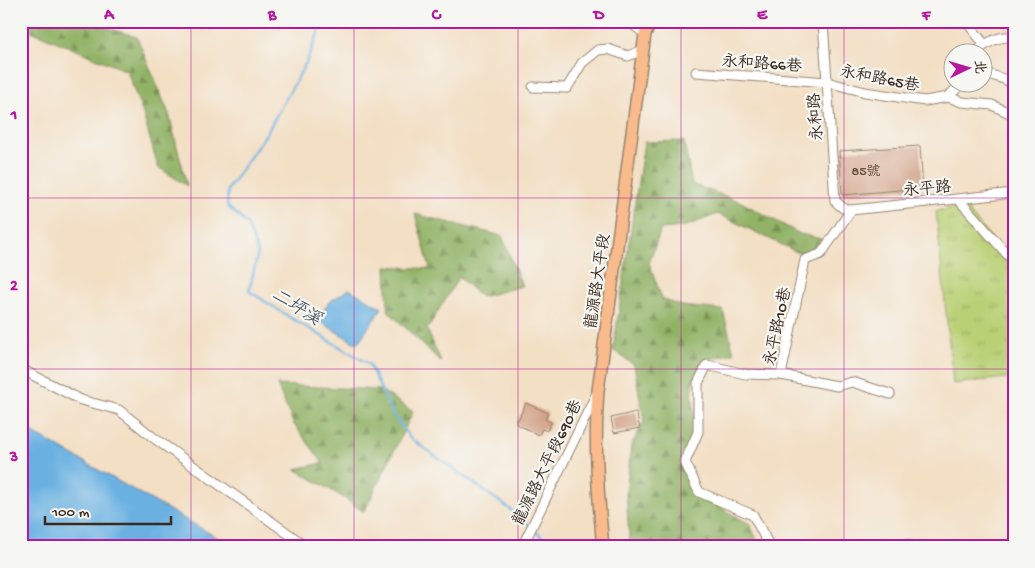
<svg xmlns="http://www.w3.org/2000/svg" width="1035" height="568" viewBox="0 0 1035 568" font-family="'Gochi Hand','LXGW WenKai TC',sans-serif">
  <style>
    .forest { fill: url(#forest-firs); stroke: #666e42 }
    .park { fill: url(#park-tufts); stroke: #7a7d49 }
    .water { fill: #6bb1e2; stroke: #536e80 }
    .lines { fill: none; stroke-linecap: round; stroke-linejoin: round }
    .stream { stroke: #6bb1e2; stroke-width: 2.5 }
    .building { fill: #d09d81 }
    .minor-casing { stroke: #978471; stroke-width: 11 }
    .major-casing { stroke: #978471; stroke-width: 14 }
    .minor { stroke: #fff; stroke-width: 9 }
    .major { stroke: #fabb8c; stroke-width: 11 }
    .grid { fill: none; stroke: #b5179e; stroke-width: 1; stroke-opacity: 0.55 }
    .labels { text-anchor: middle; stroke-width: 4.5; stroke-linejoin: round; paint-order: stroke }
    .number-label { font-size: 14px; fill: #604737 }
    .street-label { font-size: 16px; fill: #3b2a1e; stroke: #f6f6f2 }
    .water-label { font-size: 18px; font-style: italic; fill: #4c5963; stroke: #f6f6f2 }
    .neatline { fill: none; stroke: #b5179e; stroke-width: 2 }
    .grid-label { font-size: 16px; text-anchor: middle; font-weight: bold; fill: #b5179e }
  </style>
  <defs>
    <pattern id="forest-firs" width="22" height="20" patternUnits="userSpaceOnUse" patternTransform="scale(1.25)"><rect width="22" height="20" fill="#92b266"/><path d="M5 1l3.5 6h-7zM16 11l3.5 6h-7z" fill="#789153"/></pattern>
    <pattern id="park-tufts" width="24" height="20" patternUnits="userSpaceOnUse" patternTransform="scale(1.25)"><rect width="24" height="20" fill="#b9d074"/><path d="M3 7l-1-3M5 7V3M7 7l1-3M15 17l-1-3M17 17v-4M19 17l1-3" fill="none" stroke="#a0b364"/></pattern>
  </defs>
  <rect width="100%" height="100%" fill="#f6f6f2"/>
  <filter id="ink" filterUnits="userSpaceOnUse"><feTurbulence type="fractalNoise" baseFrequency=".02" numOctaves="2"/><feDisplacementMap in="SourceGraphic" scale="10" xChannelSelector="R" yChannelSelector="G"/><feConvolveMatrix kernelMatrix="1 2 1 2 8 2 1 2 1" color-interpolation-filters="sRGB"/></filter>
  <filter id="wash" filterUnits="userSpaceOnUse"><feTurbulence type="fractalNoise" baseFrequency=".0096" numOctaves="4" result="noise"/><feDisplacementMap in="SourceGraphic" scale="20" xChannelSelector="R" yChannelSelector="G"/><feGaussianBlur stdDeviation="1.12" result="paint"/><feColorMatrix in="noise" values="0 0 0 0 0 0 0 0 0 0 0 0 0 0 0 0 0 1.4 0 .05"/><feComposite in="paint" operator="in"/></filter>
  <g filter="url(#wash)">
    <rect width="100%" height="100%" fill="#f3dfc4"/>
    <!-- forest -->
    <g class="forest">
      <path d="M21 21H86L137 37 169 114 187 186 158 167 143 114 127 71 21 27Z"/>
      <path d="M684 141 692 184 741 202 800 234 822 239 814 248 799 253 718 214 683 227 661 229 649 263 662 299 682 306 723 310 734 353 702 361 692 384 695 430 680 461 690 488 728 512 750 524 760 547H630L626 496 631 446 644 421 634 365 613 350 644 142Z"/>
      <path d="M415 214 502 236 522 286 481 297 459 277 427 329 441 362 388 311 386 266 430 269Z"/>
      <path d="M277 385 381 390 413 412 364 512 341 496 295 469 323 463 293 423Z"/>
    </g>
    <!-- park -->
    <path class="park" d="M964 206 1014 265V377L953 384 936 211Z"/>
    <!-- water -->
    <g class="water">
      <path d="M349 289 382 308 357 344 317 320 329 302Z"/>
      <path d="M21 426 234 547H21Z"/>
    </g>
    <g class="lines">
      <!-- stream -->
      <path class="stream" d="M323 21 307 61 266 134 228 189 227 206 247 224 258 253 249 291 291 318 369 364 392 413 410 438 514 512 554 547"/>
    </g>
    <g id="blocks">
      <!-- building -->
      <g class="building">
        <path d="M920 146 923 188 842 195 839 151Z"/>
        <path d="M526 403 548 413 545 419 551 422 547 431 542 429 539 435 516 424Z"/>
        <path d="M636 412 640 428 614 433 611 418Z"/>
      </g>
    </g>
  </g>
  <g filter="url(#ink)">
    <use href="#blocks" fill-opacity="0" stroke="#978471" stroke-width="1"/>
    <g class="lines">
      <!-- minor casing -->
      <g class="minor-casing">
        <g id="minor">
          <path d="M628 21 645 34"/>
          <path d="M823 21 835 201 843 208 851 210 1014 193"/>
          <path d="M966 21 984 44"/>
          <path d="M976 52C987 42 999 35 1014 37"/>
          <path d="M982 70C991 78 1005 76 1014 85"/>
          <path d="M696 72 827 82 865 92 925 101 948 97 962 102 992 105 1014 115"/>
          <path d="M533 87 567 88 582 63 598 50 608 49 628 56 643 50"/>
          <path d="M948 97 958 87 960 82"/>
          <path d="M959 200 1014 262"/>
          <path d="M21 369 81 400 119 410 154 438 307 547"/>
          <path d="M781 375 837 386 852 382 890 394"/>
          <path d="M522 547 597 393"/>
          <path d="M770 547 753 515 699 492 685 462 698 432V383L707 365 745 374 781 375 805 260 821 254 851 210"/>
          <path d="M908 547V544"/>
        </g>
      </g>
      <!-- major casing -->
      <g class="major-casing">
        <path id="major" d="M603 547C598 495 594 443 598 391L645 34 652 21"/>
      </g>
      <!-- minor -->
      <use href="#minor" class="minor"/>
      <!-- major -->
      <use href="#major" class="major"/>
    </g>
  </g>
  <!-- grid -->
  <path class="grid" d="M191 21V547M354 21V547M518 21V547M681 21V547M844 21V547M21 198H1014M21 369H1014"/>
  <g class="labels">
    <!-- number labels -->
    <g class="number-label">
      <text x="866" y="175">85號</text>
    </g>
    <!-- street labels -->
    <g class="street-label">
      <text transform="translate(762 62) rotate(4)" y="6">永和路66巷</text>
      <text transform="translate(880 77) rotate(11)" y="6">永和路65巷</text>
      <text transform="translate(814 117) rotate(-94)" y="6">永和路</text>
      <text transform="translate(927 187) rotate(-5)" y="6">永平路</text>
      <text transform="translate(596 281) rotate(-82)" y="6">龍源路大平段</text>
      <text transform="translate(776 326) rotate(-78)" y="6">永平路10巷</text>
      <text transform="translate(546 462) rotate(-64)" y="6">龍源路大平段690巷</text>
    </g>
    <!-- water labels -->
    <g class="water-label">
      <text transform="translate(297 306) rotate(31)" y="6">二坪溪</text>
    </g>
  </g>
  <!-- margin -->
  <rect width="1035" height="568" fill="none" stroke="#f6f6f2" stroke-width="55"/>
  <!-- north arrow -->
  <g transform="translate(968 68) rotate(85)"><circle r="24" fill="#f6f6f2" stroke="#aba49d"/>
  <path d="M0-4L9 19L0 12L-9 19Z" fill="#b5179e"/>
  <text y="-8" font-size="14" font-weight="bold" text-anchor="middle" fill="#3b2a1e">北</text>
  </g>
  <!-- scale -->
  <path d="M45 516v8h126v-8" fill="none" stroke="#3b2a1e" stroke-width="2.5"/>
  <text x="52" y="516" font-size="15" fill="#3b2a1e" stroke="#f6f6f2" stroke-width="4" paint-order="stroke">100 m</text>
  <rect x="28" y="28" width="980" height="512" class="neatline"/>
  <g class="grid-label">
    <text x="109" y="19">A</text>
    <text x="272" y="19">B</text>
    <text x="436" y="19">C</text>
    <text x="599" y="19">D</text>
    <text x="762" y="19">E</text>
    <text x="926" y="19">F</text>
    <text x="14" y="119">1</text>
    <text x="14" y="290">2</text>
    <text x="14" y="461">3</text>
  </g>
</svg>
